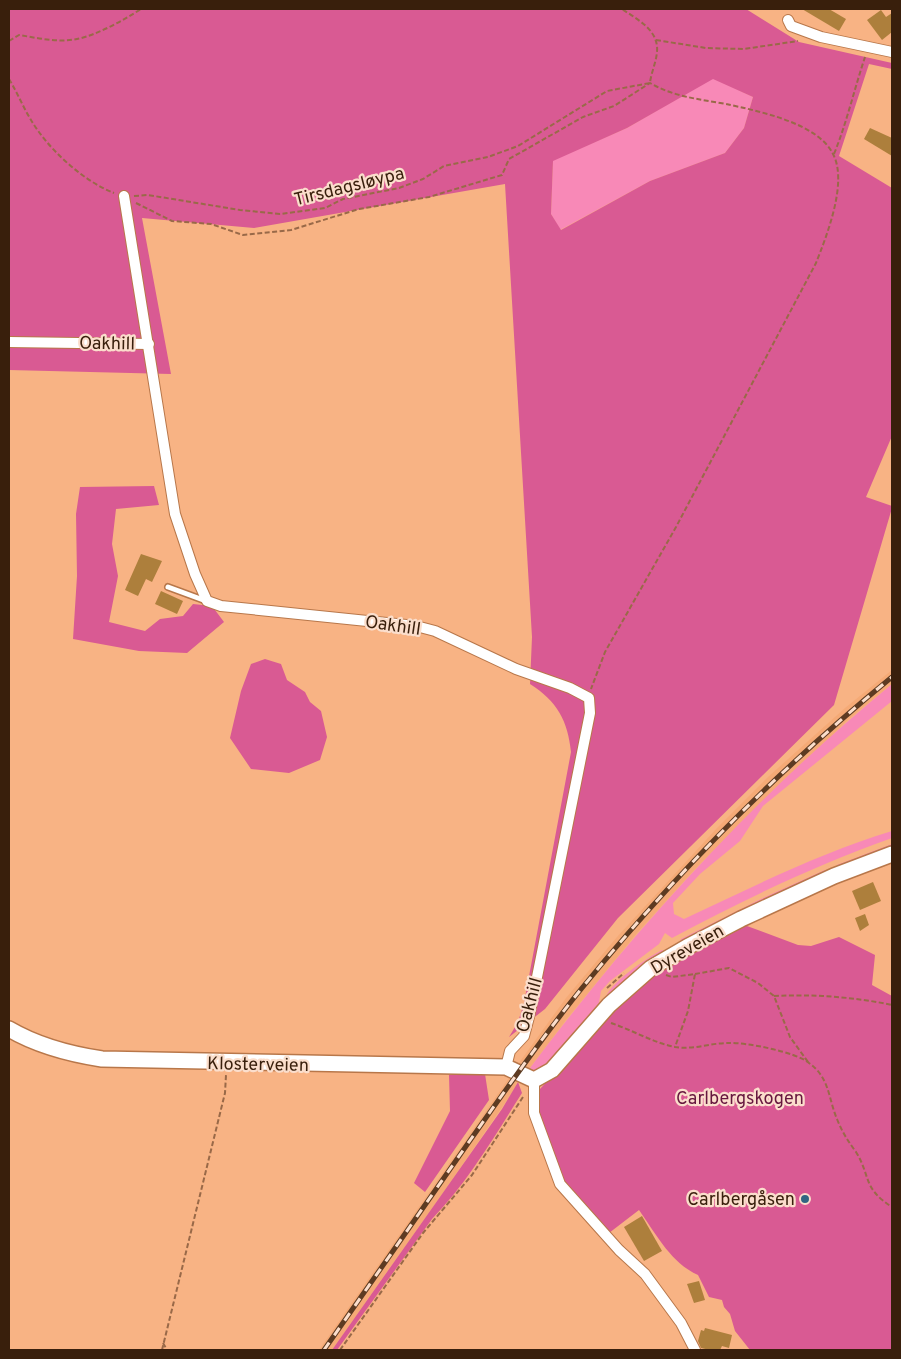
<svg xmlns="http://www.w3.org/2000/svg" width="901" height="1359" viewBox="0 0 901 1359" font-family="Overpass,sans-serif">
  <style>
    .built { fill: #f5aa76 }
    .green { fill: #f889b7 }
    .forest { fill: #d95a93; fill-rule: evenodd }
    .building { fill: #ad7f3c }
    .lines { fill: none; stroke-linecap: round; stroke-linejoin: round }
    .service-casing { stroke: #b8774a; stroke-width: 8 }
    .minor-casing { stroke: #b8774a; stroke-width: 12 }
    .secondary-casing { stroke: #b8774a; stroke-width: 18 }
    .path { stroke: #996948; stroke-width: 2; stroke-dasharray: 5 2.5; stroke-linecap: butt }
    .service { stroke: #fff; stroke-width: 5 }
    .minor { stroke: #fff; stroke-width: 10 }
    .secondary { stroke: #fff; stroke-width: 15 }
    .rail-casing { stroke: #5d3b22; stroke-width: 5 }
    .rail { stroke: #fbdecc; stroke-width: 3; stroke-dasharray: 9; stroke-linecap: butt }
    .poi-dot { fill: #316582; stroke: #fbdecc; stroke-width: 2 }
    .labels { text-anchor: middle; stroke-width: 4.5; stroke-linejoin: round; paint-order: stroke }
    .street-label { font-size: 18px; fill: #391f0c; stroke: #fbdecc }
    .park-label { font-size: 18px; fill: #67173f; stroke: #fbdecc }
    .poi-label { font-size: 18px; fill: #391f0c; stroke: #fbdecc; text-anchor: end }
  </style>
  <rect width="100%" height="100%" fill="#f8b384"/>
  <!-- built -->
  <g class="built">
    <path d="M892 670V684L849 719 698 866 638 932 566 1020 527 1072 516 1067 566 998 617 937 717 828 768 777 845 708Z"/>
    <path d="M511 1075 518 1080 514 1090 449 1184 332 1350H319Z"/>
  </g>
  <!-- green -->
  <g class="green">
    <path d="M713 78 753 97 744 128 725 153 650 181 560 230 551 214 553 160 627 128Z"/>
    <path d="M892 684V701L763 806 740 841 700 874 673 903 674 914 684 919C752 887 820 853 892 831V838C816 865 743 900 672 938L665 933 659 944 610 981 601 991 598 1008 553 1062 538 1071 527 1072C633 930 754 797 892 684Z"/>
    <path d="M892 844V849L836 870 837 865Z"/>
    <path d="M825 870 827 871 680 943 681 939 763 898Z"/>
    <path d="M662 950 666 952 605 999C609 983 647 958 662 950Z"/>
  </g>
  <!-- forest -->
  <g class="forest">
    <path d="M9 9H746L799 42 892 63V69L869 64 839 156 892 188V436L866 497 892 506V508L834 705 618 918 545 1009 509 1037 518 1022 524 1003 571 752C568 721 557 701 530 684L532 637 505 184 254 228 142 218 171 374 9 370ZM713 79 753 97 744 128 725 153 650 181 561 230 551 214 553 161 627 128Z"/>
    <path d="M154 486 159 505 116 509 112 544 118 576 109 622 145 631 160 619 183 616 193 604 212 606 224 622 187 653 139 651 73 639 77 576 76 514 80 487Z"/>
    <path d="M265 659 281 664 287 680 305 692 310 702 321 711 327 737 320 760 289 773 251 769 230 738 241 691 251 664Z"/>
    <path d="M747 926 798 945 811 946 839 937 875 955 872 985 892 996V1350H750L735 1331 730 1314 724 1307 722 1300 709 1297 698 1275C671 1263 656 1234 639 1210L609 1233 566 1186 538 1115 537 1094 540 1089 636 985 682 955 737 927Z"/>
    <path d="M485 1074 489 1100 425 1192 414 1183 450 1111 449 1075Z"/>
    <path d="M518 1082 522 1093C494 1137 468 1182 432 1219L337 1350H332L502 1109Z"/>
  </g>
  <!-- building -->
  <g class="building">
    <path d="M802 9H829L846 19 839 31Z"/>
    <path d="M881 10 886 17 892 13V32L882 40 867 20Z"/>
    <path d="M870 128 892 138V156L864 139Z"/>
    <path d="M141 554 162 561 152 582 146 579 138 596 125 590Z"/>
    <path d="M161 591 183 601 177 614 155 604Z"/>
    <path d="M873 882 881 901 860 910 852 891Z"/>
    <path d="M865 914 869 925 860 931 855 918Z"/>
    <path d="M642 1216 662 1251 644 1261 624 1227Z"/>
    <path d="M699 1281 705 1300 694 1303 687 1284Z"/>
    <path d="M705 1328 732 1335 729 1348 722 1346 720 1350H710L701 1348 698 1341 701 1330 704 1331Z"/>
  </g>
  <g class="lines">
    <!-- service casing -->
    <g class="service-casing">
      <path id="service" d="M168 587 206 601"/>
    </g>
    <!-- minor casing -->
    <g class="minor-casing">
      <g id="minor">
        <path d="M788 20 791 26 821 37 892 52"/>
        <path d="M124 196 175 514 195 574 207 601 221 606 416 626 435 631 516 669 570 688 589 698 590 713 529 1017 524 1036 510 1051 506 1067"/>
        <path d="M9 342 149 344"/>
        <path d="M534 1080V1113L560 1184 619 1250 645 1274 681 1323 695 1350"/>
      </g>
    </g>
    <!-- secondary casing -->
    <g class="secondary-casing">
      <path id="secondary" d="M9 1029C38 1046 69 1054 102 1059L506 1067 534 1080 552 1070 609 1005 651 968 687 947 741 919 834 876 892 854"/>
    </g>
    <!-- path -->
    <g class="path">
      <path d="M656 40 706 48 744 49 798 41"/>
      <path d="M9 41 19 35C38 38 58 43 77 39 97 35 124 20 141 9"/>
      <path d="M9 79C17 92 23 107 31 120 48 149 83 181 114 193"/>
      <path d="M834 154C847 122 854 90 865 57"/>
      <path d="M134 196 148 195 240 210 280 214 325 208 343 199 399 188 423 179 444 166 488 157 518 146 607 91 650 83C651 73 656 63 657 52 659 30 638 20 622 9"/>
      <path d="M136 203 172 221 211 224 243 235 291 230 359 209 429 197 502 175 509 159 583 117 614 106 650 83C674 97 699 99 726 104 758 111 818 123 833 154 848 182 827 235 816 263L676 527 605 652 591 689"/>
      <path d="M695 974 729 968 758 983 774 996 790 1037 808 1062"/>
      <path d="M666 975 672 977 695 974 688 1011 675 1047"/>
      <path d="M607 988 624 973"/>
      <path d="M774 996C813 994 855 997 892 1005"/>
      <path d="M611 1023C632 1030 654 1043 675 1047 693 1050 711 1043 728 1043 745 1042 796 1052 809 1063 830 1078 828 1098 837 1119 842 1132 848 1141 856 1152 871 1176 862 1188 892 1207"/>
      <path d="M163 1343 167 1350"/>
      <path d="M162 1350 225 1093 226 1075"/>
      <path d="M340 1350 423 1233 472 1175 523 1097"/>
    </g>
    <!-- service -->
    <use href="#service" class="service"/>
    <!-- minor -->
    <use href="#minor" class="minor"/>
    <!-- secondary -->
    <use href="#secondary" class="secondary"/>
    <!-- rail casing -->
    <g class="rail-casing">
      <path id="rail" d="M324 1350C373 1280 422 1209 471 1139 507 1088 543 1036 582 988 675 874 778 770 892 677"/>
    </g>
    <!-- rail -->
    <use href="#rail" class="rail"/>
  </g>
  <!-- markers -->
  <circle class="poi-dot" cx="805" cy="1199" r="5"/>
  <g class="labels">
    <!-- street labels -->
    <g class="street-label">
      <text transform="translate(349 186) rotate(-14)" y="6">Tirsdagsløypa</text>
      <text transform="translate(107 343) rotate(1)" y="6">Oakhill</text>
      <text transform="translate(393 625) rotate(8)" y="6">Oakhill</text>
      <text transform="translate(687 949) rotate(-30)" y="6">Dyreveien</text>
      <text transform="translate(529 1005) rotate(-75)" y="6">Oakhill</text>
      <text transform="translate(258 1064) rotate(1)" y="6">Klosterveien</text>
    </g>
    <!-- park labels -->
    <g class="park-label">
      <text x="740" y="1104">Carlbergskogen</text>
    </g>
    <!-- poi labels -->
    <g class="poi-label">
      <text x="795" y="1205">Carlbergåsen</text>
    </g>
  </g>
  <!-- border -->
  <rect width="901" height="1359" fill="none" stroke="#391f0c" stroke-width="20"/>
</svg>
